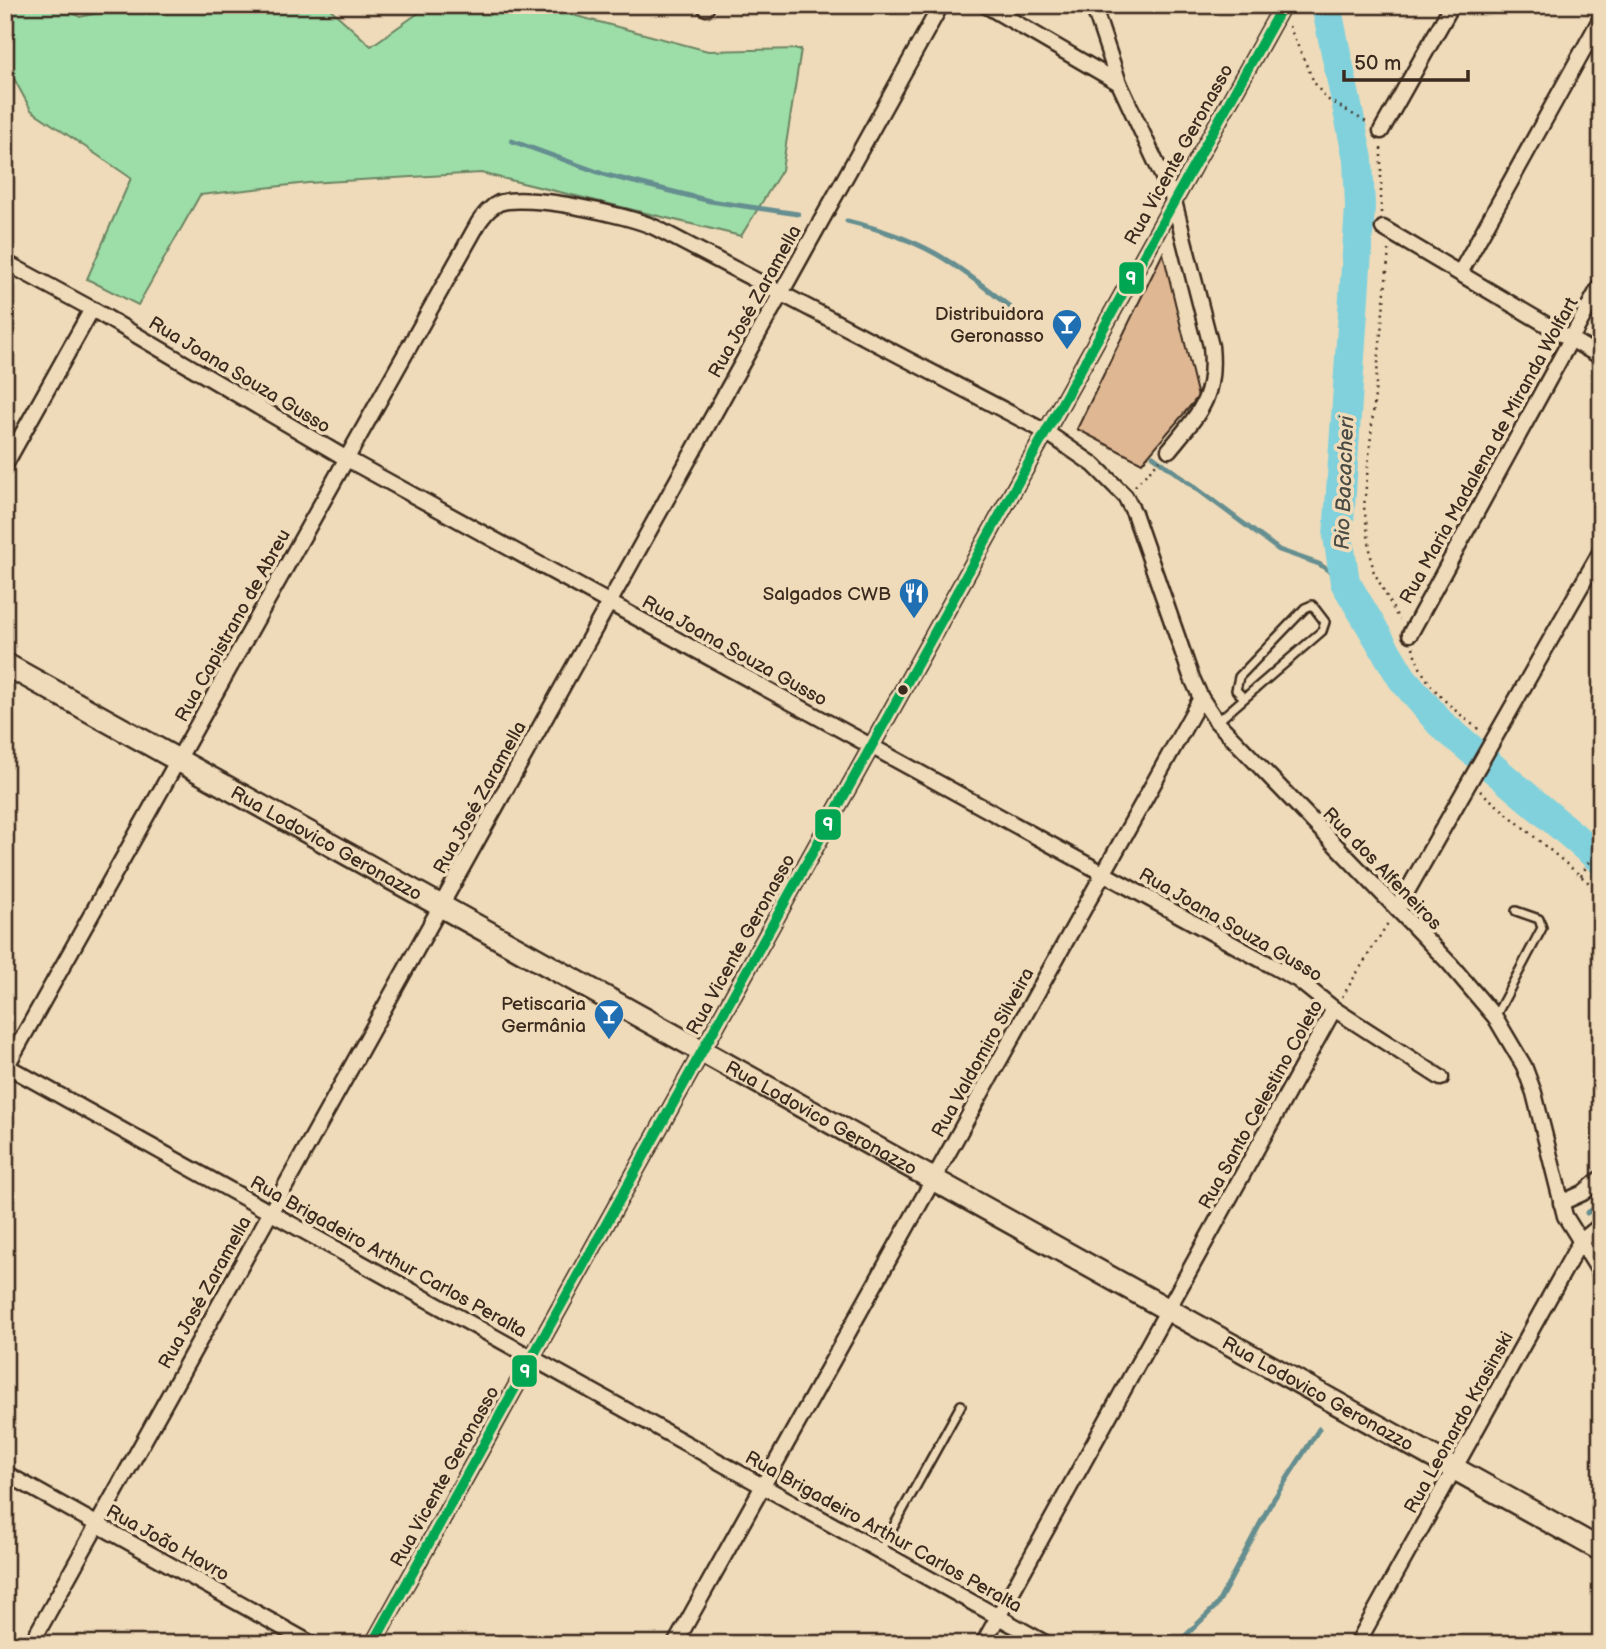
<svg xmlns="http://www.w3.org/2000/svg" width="1606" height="1649" viewBox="0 0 1606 1649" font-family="'Balsamiq Sans',sans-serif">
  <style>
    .green { fill: #9ddea8; stroke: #6c8463; stroke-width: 2 }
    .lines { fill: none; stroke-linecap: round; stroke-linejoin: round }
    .stream { stroke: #658e90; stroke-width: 5 }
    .river { stroke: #81d1dc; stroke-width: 30 }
    .building { fill: #dfb792; stroke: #3b2a1e; stroke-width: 2 }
    .lane-casing { stroke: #3b2a1e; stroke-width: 12 }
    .street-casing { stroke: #3b2a1e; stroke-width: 19 }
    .secondary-casing { stroke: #3b2a1e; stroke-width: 26 }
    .path { stroke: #3b2a1e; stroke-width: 2.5; stroke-dasharray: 2 5; stroke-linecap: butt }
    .lane { stroke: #efdbb9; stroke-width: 7 }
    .street { stroke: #efdbb9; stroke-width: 14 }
    .secondary { stroke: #efdbb9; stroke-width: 21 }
    .bus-1-casing { stroke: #efdbb9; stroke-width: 16 }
    .bus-1 { stroke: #00a651; stroke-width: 10 }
    .bus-dot { fill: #3b2a1e; stroke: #efdbb9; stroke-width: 2.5 }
    .labels { text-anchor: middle; stroke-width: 7; stroke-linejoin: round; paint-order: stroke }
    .street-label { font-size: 19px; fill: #3b2a1e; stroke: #efdbb9 }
    .poi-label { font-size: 19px; fill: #3b2a1e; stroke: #efdbb9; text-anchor: end }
    .water-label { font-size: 21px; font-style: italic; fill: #494b44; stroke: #efdbb9 }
    .line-badge { stroke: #efdbb9; stroke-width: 2.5 }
    .badge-label { font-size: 19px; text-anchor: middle; font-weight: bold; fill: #fff }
  </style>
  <rect width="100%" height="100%" fill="#efdbb9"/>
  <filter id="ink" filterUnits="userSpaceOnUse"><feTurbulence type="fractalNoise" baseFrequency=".0143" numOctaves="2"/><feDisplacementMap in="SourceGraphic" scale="14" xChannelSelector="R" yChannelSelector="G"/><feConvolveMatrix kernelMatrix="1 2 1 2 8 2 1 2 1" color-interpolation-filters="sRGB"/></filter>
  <g filter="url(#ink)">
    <!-- green -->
    <path class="green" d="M5 5H59L80 17 131 5H326L371 46 430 5H535L708 51 801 49 782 170 741 236 481 173 308 183 200 195 138 305 87 279 131 178 31 110 5 62Z"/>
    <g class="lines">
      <!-- stream -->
      <g class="stream">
        <path d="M512 141 606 175 710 201 798 214"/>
        <path d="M847 221C922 239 952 260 1011 308"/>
        <path d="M1153 456 1279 550 1319 564 1345 582"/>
        <path d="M1587 1213 1601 1204"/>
        <path d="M1177 1644 1217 1605 1270 1505 1319 1429"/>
      </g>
      <!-- river -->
      <path class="river" d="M1326 5 1358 159 1360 207 1338 536 1345 582 1402 678 1440 723 1601 860"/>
    </g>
    <!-- building -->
    <path class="building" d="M1163 253 1198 397 1142 463 1077 429Z"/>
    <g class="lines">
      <!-- lane casing -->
      <g class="lane-casing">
        <g id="lane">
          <path d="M1217 722 1322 631 1325 622 1312 605 1305 608 1239 677 1236 690 1244 698"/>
          <path d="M1495 1017 1542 928 1539 919 1516 911"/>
          <path d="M880 1551 961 1405"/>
        </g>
      </g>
      <!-- street casing -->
      <g class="street-casing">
        <g id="street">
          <path d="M704 5 706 8"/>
          <path d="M985 5 1119 83"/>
          <path d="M1093 5 1119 83 1174 201 1211 346C1216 398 1200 412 1169 450"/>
          <path d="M1381 131 1452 5"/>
          <path d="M1383 228 1601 357"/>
          <path d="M5 262 92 309 347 459 1298 980 1334 1009 1441 1078"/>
          <path d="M1460 273 1601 18"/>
          <path d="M5 465 92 309"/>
          <path d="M1410 634 1601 284"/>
          <path d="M1397 909 1601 551"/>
          <path d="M5 1065 1047 1644"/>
          <path d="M5 1069 479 222C485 214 490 207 499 203 526 193 630 215 656 228L1046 432 1094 465 1125 496 1134 513 1191 676 1201 698 1217 722 1450 964 1495 1017 1524 1066 1534 1093 1565 1216 1601 1274"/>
          <path d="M1561 1203 1583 1193 1601 1178"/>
          <path d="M5 1473 312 1644"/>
          <path d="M31 1644 941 5"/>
          <path d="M373 1644 1283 5"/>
          <path d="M675 1644 1201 698"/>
          <path d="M983 1644 1334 1009"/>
          <path d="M1357 1644 1580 1242 1601 1225"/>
        </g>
      </g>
      <!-- secondary casing -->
      <g class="secondary-casing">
        <g id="secondary">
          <path id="s1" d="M5 664 1601 1550"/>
        </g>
      </g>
      <!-- path -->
      <g class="path">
        <path d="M1289 26 1314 82 1325 98 1368 123"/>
        <path d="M1381 213V146"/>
        <path d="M1389 250 1364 507 1373 570 1399 620"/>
        <path d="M1135 486 1160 460"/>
        <path d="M1413 647C1421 685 1453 709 1482 732"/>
        <path d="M1480 791 1601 893"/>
        <path d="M1581 876 1601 840"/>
        <path d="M1342 997 1388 923"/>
      </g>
      <!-- lane -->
      <use href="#lane" class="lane"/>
      <!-- street -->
      <use href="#street" class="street"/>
      <!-- secondary -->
      <use href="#secondary" class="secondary"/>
      <!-- bus-1 casing -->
      <g class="bus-1-casing">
        <path id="bus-1" d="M373 1644 1283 5"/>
      </g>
      <!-- bus-1 -->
      <use href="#bus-1" class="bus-1"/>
    </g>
  </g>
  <!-- icons -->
  <defs>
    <g id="bar-pin" transform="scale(1.575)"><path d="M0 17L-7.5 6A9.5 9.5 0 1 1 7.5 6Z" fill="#1f6fb2" stroke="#efdbb9"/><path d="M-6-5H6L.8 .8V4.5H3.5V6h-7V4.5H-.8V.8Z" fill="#fff"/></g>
    <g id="restaurant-pin" transform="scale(1.575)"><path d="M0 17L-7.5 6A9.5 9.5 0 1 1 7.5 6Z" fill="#1f6fb2" stroke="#efdbb9"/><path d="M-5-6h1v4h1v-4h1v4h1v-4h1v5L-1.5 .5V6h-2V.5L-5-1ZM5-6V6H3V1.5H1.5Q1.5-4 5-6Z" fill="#fff"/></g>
  </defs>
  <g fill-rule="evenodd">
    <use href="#bar-pin" x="1067" y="324"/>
    <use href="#restaurant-pin" x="914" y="593"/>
    <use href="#bar-pin" x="609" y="1014"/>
  </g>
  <!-- markers -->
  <circle class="bus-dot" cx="903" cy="690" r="6"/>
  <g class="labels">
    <!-- street labels -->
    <g class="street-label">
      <text transform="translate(1178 154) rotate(-61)" y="7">Rua Vicente Geronasso</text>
      <text transform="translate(754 301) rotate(-61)" y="7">Rua José Zaramella</text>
      <text transform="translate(240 374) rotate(31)" y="7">Rua Joana Souza Gusso</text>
      <text transform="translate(1488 450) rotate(-61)" y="7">Rua Maria Madalena de Miranda Wolfart</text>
      <text transform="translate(232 625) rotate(-61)" y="7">Rua Capistrano de Abreu</text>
      <text transform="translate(735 650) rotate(29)" y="7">Rua Joana Souza Gusso</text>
      <text transform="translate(479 797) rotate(-61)" y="7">Rua José Zaramella</text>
      <text dy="7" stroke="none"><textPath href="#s1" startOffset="368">Rua Lodovico Geronazzo</textPath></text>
      <text transform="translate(1383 868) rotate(46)" y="7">Rua dos Alfeneiros</text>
      <text transform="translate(1231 924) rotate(30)" y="7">Rua Joana Souza Gusso</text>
      <text transform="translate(740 944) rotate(-61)" y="7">Rua Vicente Geronasso</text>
      <text transform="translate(982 1052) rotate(-61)" y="7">Rua Valdomiro Silveira</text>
      <text transform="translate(1260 1104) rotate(-61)" y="7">Rua Santo Celestino Coleto</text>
      <text dy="7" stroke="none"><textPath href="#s1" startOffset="934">Rua Lodovico Geronazzo</textPath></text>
      <text transform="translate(389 1256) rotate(29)" y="7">Rua Brigadeiro Arthur Carlos Peralta</text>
      <text transform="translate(204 1292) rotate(-61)" y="7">Rua José Zaramella</text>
      <text dy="7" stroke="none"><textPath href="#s1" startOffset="1502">Rua Lodovico Geronazzo</textPath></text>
      <text transform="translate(1458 1422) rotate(-61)" y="7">Rua Leonardo Krasinski</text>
      <text transform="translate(444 1476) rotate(-61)" y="7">Rua Vicente Geronasso</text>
      <text transform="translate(884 1531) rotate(29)" y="7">Rua Brigadeiro Arthur Carlos Peralta</text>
      <text transform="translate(168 1542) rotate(29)" y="7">Rua João Havro</text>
    </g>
    <!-- poi labels -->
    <g class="poi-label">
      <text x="1044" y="320">Distribuidora<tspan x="1044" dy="22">Geronasso</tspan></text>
      <text x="891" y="600">Salgados CWB</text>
      <text x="586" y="1010">Petiscaria<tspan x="586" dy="22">Germânia</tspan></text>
    </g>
    <!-- water labels -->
    <g class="water-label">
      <text transform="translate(1344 483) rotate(-88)" y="7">Rio Bacacheri</text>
    </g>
  </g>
  <g class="line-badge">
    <rect x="1118" y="261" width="27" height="34" rx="7" fill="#00a651"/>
    <rect x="814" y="808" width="28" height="33" rx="7" fill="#00a651"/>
    <rect x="511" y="1354" width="27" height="34" rx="7" fill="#00a651"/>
  </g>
  <g class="badge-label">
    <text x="1131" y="285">9</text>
    <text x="828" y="831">9</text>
    <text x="525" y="1378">9</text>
  </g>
  <!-- margin -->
  <rect width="1606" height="1649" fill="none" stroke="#efdbb9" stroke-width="28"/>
  <rect x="14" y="14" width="1578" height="1621" fill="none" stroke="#3b2a1e" stroke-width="2.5" filter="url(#ink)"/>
  <!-- scale -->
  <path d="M1344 70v10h124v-10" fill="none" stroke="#3b2a1e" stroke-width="3.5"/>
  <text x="1354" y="70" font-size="21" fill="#3b2a1e" stroke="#efdbb9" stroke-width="5" paint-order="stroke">50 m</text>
</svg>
